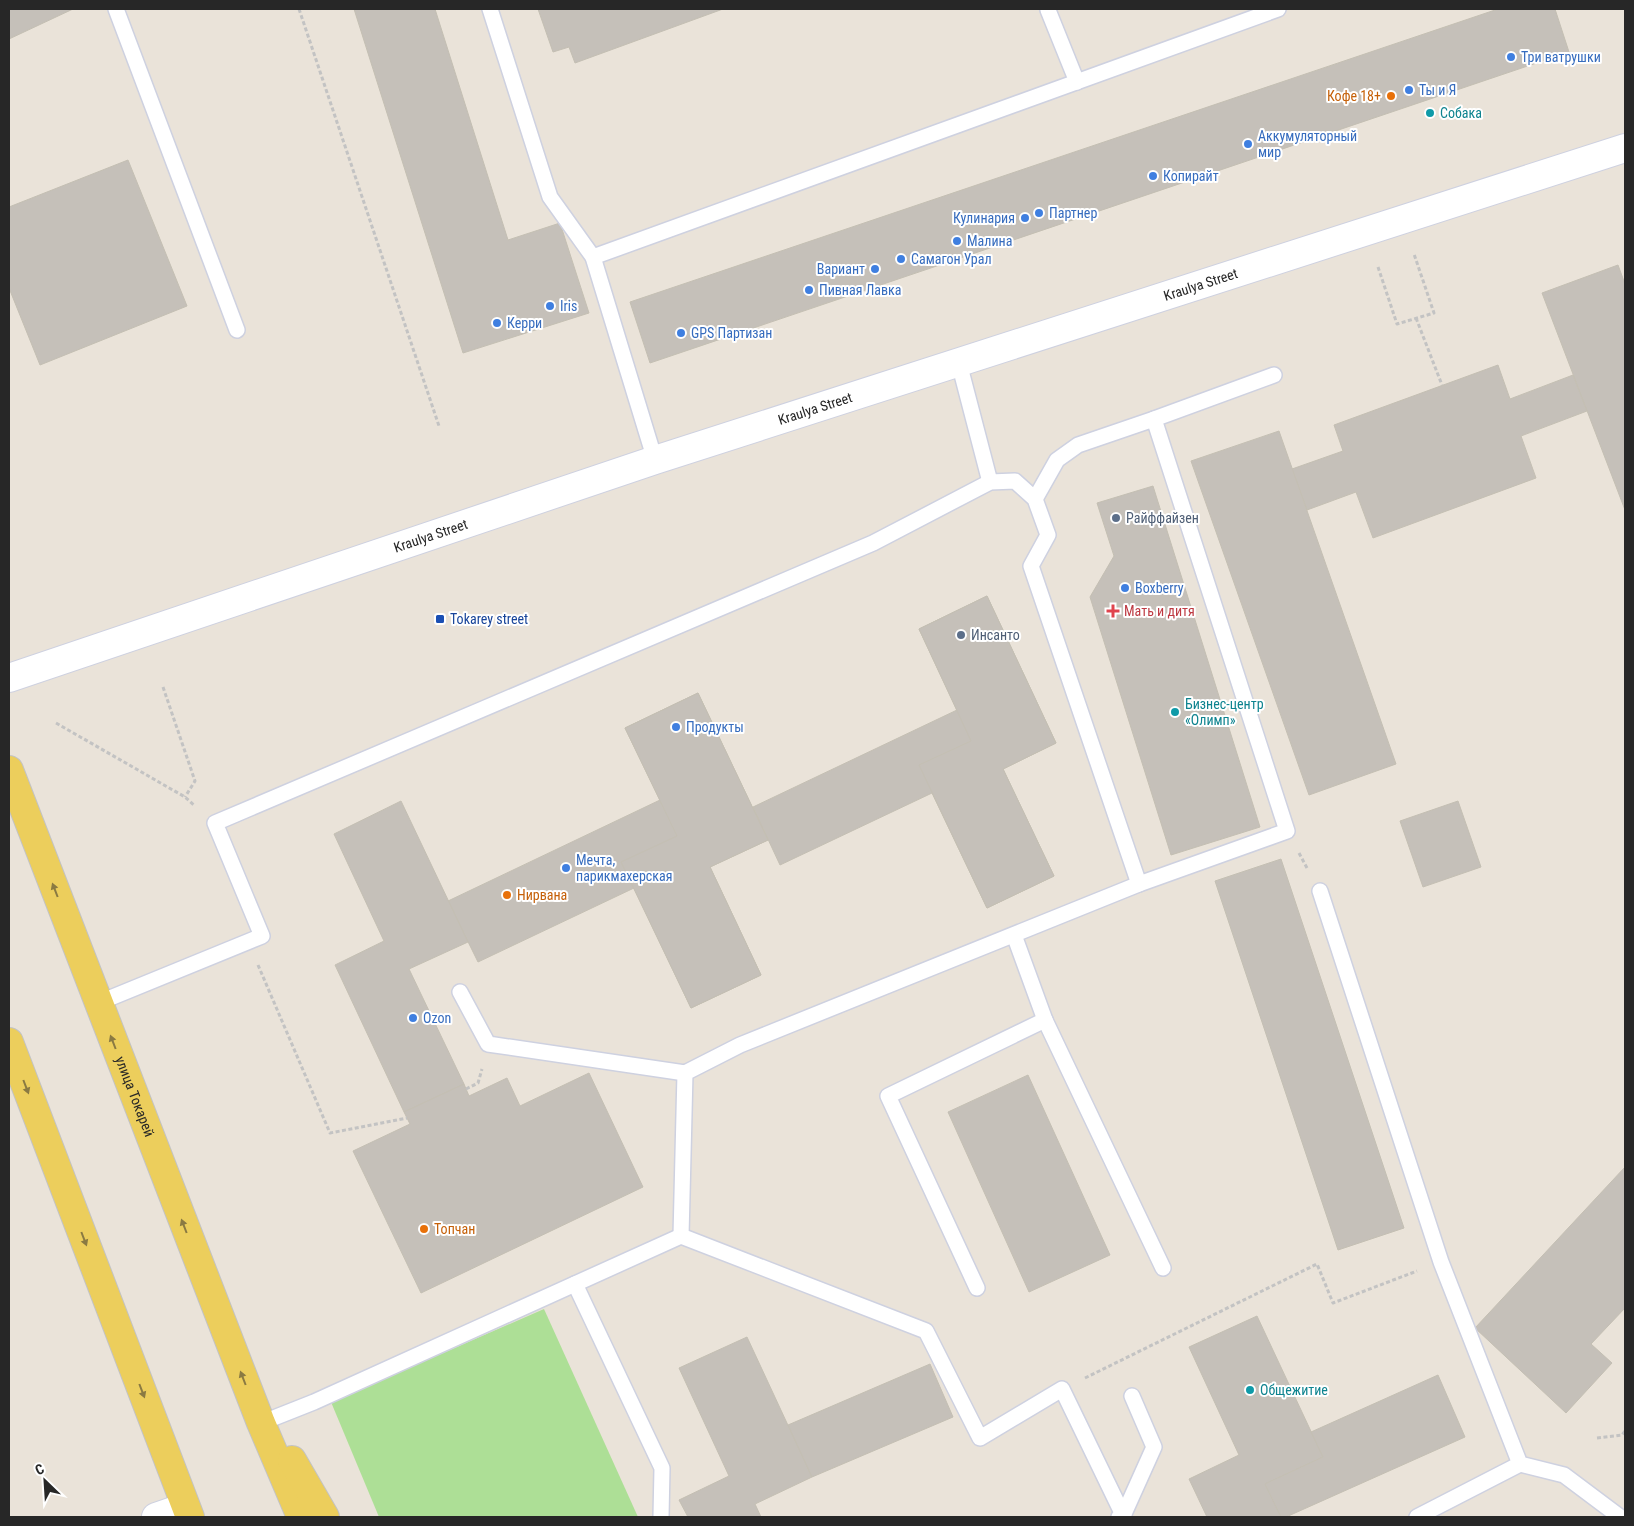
<svg xmlns="http://www.w3.org/2000/svg" width="1634" height="1526" viewBox="0 0 1634 1526" font-family="'Roboto Condensed',sans-serif">
  <style>
    .green { fill: #addf96 }
    .building { fill: #c5c0b9; stroke: #c4bfb3 }
    .lines { fill: none; stroke-linecap: round; stroke-linejoin: round }
    .service-casing { stroke: #ced1e0; stroke-width: 18 }
    .minor-casing { stroke: #ced1e0; stroke-width: 30 }
    .secondary-casing { stroke: #ced1e0; stroke-width: 30 }
    .primary-casing { stroke: #c3c3c3; stroke-width: 30 }
    .path { stroke: #c3c3c3; stroke-width: 3; stroke-dasharray: 4 2.5; stroke-linecap: butt }
    .service { stroke: #fff; stroke-width: 15 }
    .minor { stroke: #fff; stroke-width: 28 }
    .secondary { stroke: #fff; stroke-width: 28 }
    .primary { stroke: #ecce5c; stroke-width: 28 }
    .oneway { fill: #8a7a42 }
    .shop-dot { fill: #3f7fe0; stroke: #fff; stroke-width: 2 }
    .food-dot { fill: #e8710a; stroke: #fff; stroke-width: 2 }
    .culture-dot { fill: #0f9aa8; stroke: #fff; stroke-width: 2 }
    .service-dot { fill: #5c6f8a; stroke: #fff; stroke-width: 2 }
    .health-dot { fill: #e0444e; stroke: #fff; stroke-width: 2 }
    .transit-dot { fill: #1a4fb4; stroke: #fff; stroke-width: 2 }
    .labels { text-anchor: middle; stroke-width: 4; stroke-linejoin: round; paint-order: stroke }
    .shop-label { font-size: 14px; fill: #366cbe; stroke: #fff; text-anchor: start }
    .food-label { font-size: 14px; fill: #c56008; stroke: #fff; text-anchor: start }
    .culture-label { font-size: 14px; fill: #0d838f; stroke: #fff; text-anchor: start }
    .street-label { font-size: 14px; fill: #272727; stroke: #fff }
    .service-label { font-size: 14px; fill: #4e5e75; stroke: #fff; text-anchor: start }
    .health-label { font-size: 14px; fill: #be3a42; stroke: #fff; text-anchor: start }
    .transit-label { font-size: 14px; fill: #164399; stroke: #fff; text-anchor: start }
  </style>
  <rect width="100%" height="100%" fill="#eae3d9"/>
  <!-- green -->
  <path class="green" d="M544 1309 638 1517H379L331 1402Z"/>
  <!-- building -->
  <g class="building">
    <path d="M9 9H73L9 39Z"/>
    <path d="M354 9H435L508 240 560 223 589 313 463 353Z"/>
    <path d="M538 9H723L575 63 569 47 553 52Z"/>
    <path d="M1498 9H1555L1569 52 650 363 630 302Z"/>
    <path d="M128 160 187 306 40 365 9 288V207Z"/>
    <path d="M1618 265 1625 284V510L1542 293Z"/>
    <path d="M1498 365 1510 399 1573 375 1587 411 1521 436 1536 478 1373 538 1356 492 1307 510 1292 469 1343 451 1334 425Z"/>
    <path d="M1279 431 1396 764 1309 795 1191 461Z"/>
    <path d="M1153 486 1260 827 1171 855 1090 597 1114 556 1097 503Z"/>
    <path d="M987 596 1056 743 1003 769 1054 876 987 908 932 793 780 865 753 807 957 710 919 629Z"/>
    <path d="M987 596 1056 743 1003 769 1054 876 987 908 919 765 971 741 919 629Z"/>
    <path d="M698 693 768 840 710 867 761 975 691 1008 634 888 478 962 448 901 660 800 625 728Z"/>
    <path d="M698 693 768 840 710 867 761 975 691 1008 621 862 677 836 625 728Z"/>
    <path d="M401 801 468 942 409 969 464 1084 404 1112 335 965 384 941 334 834Z"/>
    <path d="M1458 801 1481 867 1423 887 1400 821Z"/>
    <path d="M1281 859 1404 1228 1338 1250 1215 881Z"/>
    <path d="M589 1073 643 1187 421 1293 353 1151 410 1124 404 1112 464 1084 469 1096 507 1078 520 1106Z"/>
    <path d="M1028 1075 1110 1255 1029 1292 948 1112Z"/>
    <path d="M1625 1167V1308L1591 1344 1612 1363 1566 1413 1475 1328Z"/>
    <path d="M1257 1316 1323 1457 1265 1484 1281 1517H1207L1189 1479 1239 1455 1189 1347Z"/>
    <path d="M747 1337 812 1477 755 1504 761 1517H688L679 1500 729 1476 679 1368Z"/>
    <path d="M930 1364 953 1417 812 1477 788 1425Z"/>
    <path d="M1438 1375 1465 1437 1286 1517H1281L1265 1484 1323 1457 1311 1432Z"/>
  </g>
  <g class="lines">
    <!-- service casing -->
    <g class="service-casing">
      <g id="service">
        <path d="M116 9 237 330"/>
        <path d="M490 9 550 197 593 257 655 460"/>
        <path d="M1048 10 1077 82"/>
        <path d="M593 257 1278 9"/>
        <path d="M959 363 990 482"/>
        <path d="M1035 499 1057 460 1078 445 1154 419"/>
        <path d="M1320 891 1441 1262 1520 1464 1564 1475 1620 1517"/>
        <path d="M1014 935 1045 1020 1163 1268"/>
        <path d="M460 992 488 1044 685 1073"/>
        <path d="M98 1003 262 936 215 823 873 543 990 482 1015 481 1035 499 1048 535 1031 566 1139 884"/>
        <path d="M681 1236 685 1073 740 1045 1139 884 1287 831 1154 419 1274 375"/>
        <path d="M575 1284 662 1468 661 1517"/>
        <path d="M977 1288 888 1096 1045 1020"/>
        <path d="M261 1423 314 1402 681 1236 926 1331 980 1438 1062 1389 1124 1517"/>
        <path d="M1119 1517 1123 1516 1154 1447 1132 1396"/>
        <path d="M1417 1517 1520 1464"/>
      </g>
    </g>
    <!-- minor casing -->
    <g class="minor-casing">
      <path id="minor" d="M156 1517 185 1507"/>
    </g>
    <!-- secondary casing -->
    <g class="secondary-casing">
      <g id="secondary">
        <path id="s1" d="M9 678 655 460 1625 148"/>
      </g>
    </g>
    <!-- primary casing -->
    <g class="primary-casing">
      <g id="primary">
        <path id="s2" d="M9 770 261 1423 301 1517"/>
        <path d="M9 1042 190 1517"/>
        <path d="M292 1460 325 1517"/>
      </g>
    </g>
    <!-- path -->
    <g class="path">
      <path d="M299 9 439 426"/>
      <path d="M1378 267 1397 324 1434 313 1414 254"/>
      <path d="M1416 318 1442 385"/>
      <path d="M163 687 195 781 185 797"/>
      <path d="M56 723 185 797 195 806"/>
      <path d="M1299 853 1307 868"/>
      <path d="M258 965 330 1133 407 1118"/>
      <path d="M466 1089 478 1083 482 1069"/>
      <path d="M1085 1378 1317 1264 1333 1303 1417 1271"/>
      <path d="M1597 1438 1622 1435 1625 1431"/>
    </g>
    <!-- service -->
    <use href="#service" class="service"/>
    <!-- minor -->
    <use href="#minor" class="minor"/>
    <!-- secondary -->
    <use href="#secondary" class="secondary"/>
    <!-- primary -->
    <use href="#primary" class="primary"/>
  </g>
  <!-- one-way arrows -->
  <defs><path id="oneway-solid" d="M-6-.8H1V-3.2L6.5 0L1 3.2V.8H-6Z" transform="scale(1.25)"/></defs>
  <g class="oneway">
    <use href="#oneway-solid" transform="translate(55 890) rotate(-111)"/>
    <use href="#oneway-solid" transform="translate(113 1042) rotate(-111)"/>
    <use href="#oneway-solid" transform="translate(26 1087) rotate(69)"/>
    <use href="#oneway-solid" transform="translate(184 1226) rotate(-111)"/>
    <use href="#oneway-solid" transform="translate(84 1239) rotate(69)"/>
    <use href="#oneway-solid" transform="translate(243 1378) rotate(-111)"/>
    <use href="#oneway-solid" transform="translate(142 1391) rotate(69)"/>
  </g>
  <!-- markers -->
  <g class="shop-dot">
    <circle cx="1511" cy="57" r="5"/>
    <circle cx="1409" cy="90" r="5"/>
    <circle cx="1248" cy="144" r="5"/>
    <circle cx="1153" cy="176" r="5"/>
    <circle cx="1039" cy="213" r="5"/>
    <circle cx="1025" cy="218" r="5"/>
    <circle cx="957" cy="241" r="5"/>
    <circle cx="901" cy="259" r="5"/>
    <circle cx="875" cy="269" r="5"/>
    <circle cx="809" cy="290" r="5"/>
    <circle cx="550" cy="306" r="5"/>
    <circle cx="497" cy="323" r="5"/>
    <circle cx="681" cy="333" r="5"/>
    <circle cx="1125" cy="588" r="5"/>
    <circle cx="676" cy="727" r="5"/>
    <circle cx="566" cy="868" r="5"/>
    <circle cx="413" cy="1018" r="5"/>
  </g>
  <g class="food-dot">
    <circle cx="1391" cy="96" r="5"/>
    <circle cx="507" cy="895" r="5"/>
    <circle cx="424" cy="1229" r="5"/>
  </g>
  <g class="culture-dot">
    <circle cx="1430" cy="113" r="5"/>
    <circle cx="1175" cy="712" r="5"/>
    <circle cx="1250" cy="1390" r="5"/>
  </g>
  <g class="service-dot">
    <circle cx="1116" cy="518" r="5"/>
    <circle cx="961" cy="635" r="5"/>
  </g>
  <path class="health-dot" d="M1110.5 603.5h5v5h5v5h-5v5h-5v-5h-5v-5h5z"/>
  <rect class="transit-dot" x="435" y="614" width="10" height="10" rx="2.5"/>
  <g class="labels">
    <!-- shop labels -->
    <g class="shop-label">
      <text x="1521" y="62">Три ватрушки</text>
      <text x="1419" y="95">Ты и Я</text>
      <text x="1258" y="141">Аккумуляторный<tspan x="1258" dy="16">мир</tspan></text>
      <text x="1163" y="181">Копирайт</text>
      <text x="1049" y="218">Партнер</text>
      <text x="1015" y="223" text-anchor="end">Кулинария</text>
      <text x="967" y="246">Малина</text>
      <text x="911" y="264">Самагон Урал</text>
      <text x="865" y="274" text-anchor="end">Вариант</text>
      <text x="819" y="295">Пивная Лавка</text>
      <text x="560" y="311">Iris</text>
      <text x="507" y="328">Керри</text>
      <text x="691" y="338">GPS Партизан</text>
      <text x="1135" y="593">Boxberry</text>
      <text x="686" y="732">Продукты</text>
      <text x="576" y="865">Мечта,<tspan x="576" dy="16">парикмахерская</tspan></text>
      <text x="423" y="1023">Ozon</text>
    </g>
    <!-- food labels -->
    <g class="food-label">
      <text x="1381" y="101" text-anchor="end">Кофе 18+</text>
      <text x="517" y="900">Нирвана</text>
      <text x="434" y="1234">Топчан</text>
    </g>
    <!-- culture labels -->
    <g class="culture-label">
      <text x="1440" y="118">Собака</text>
      <text x="1185" y="709">Бизнес-центр<tspan x="1185" dy="16">«Олимп»</tspan></text>
      <text x="1260" y="1395">Общежитие</text>
    </g>
    <!-- street labels -->
    <g class="street-label">
      <text dy="5" stroke="none"><textPath href="#s1" startOffset="1255">Kraulya Street</textPath></text>
      <text dy="5" stroke="none"><textPath href="#s1" startOffset="850">Kraulya Street</textPath></text>
      <text dy="5" stroke="none"><textPath href="#s1" startOffset="445">Kraulya Street</textPath></text>
      <text dy="5" stroke="none"><textPath href="#s2" startOffset="350">улица Токарей</textPath></text>
    </g>
    <!-- service labels -->
    <g class="service-label">
      <text x="1126" y="523">Райффайзен</text>
      <text x="971" y="640">Инсанто</text>
    </g>
    <!-- health labels -->
    <g class="health-label">
      <text x="1124" y="616">Мать и дитя</text>
    </g>
    <!-- transit labels -->
    <g class="transit-label">
      <text x="450" y="624">Tokarey street</text>
    </g>
  </g>
  <!-- border -->
  <rect width="1634" height="1526" fill="none" stroke="#272727" stroke-width="20"/>
  <!-- north arrow -->
  <g transform="translate(45 1481) rotate(335)" stroke="#ffffff" stroke-width="4" paint-order="stroke">
  <path d="M0-4L9 19L0 12L-9 19Z" fill="#272727"/>
  <text y="-8" font-size="14" font-weight="bold" text-anchor="middle" fill="#272727">С</text>
  </g>
</svg>
